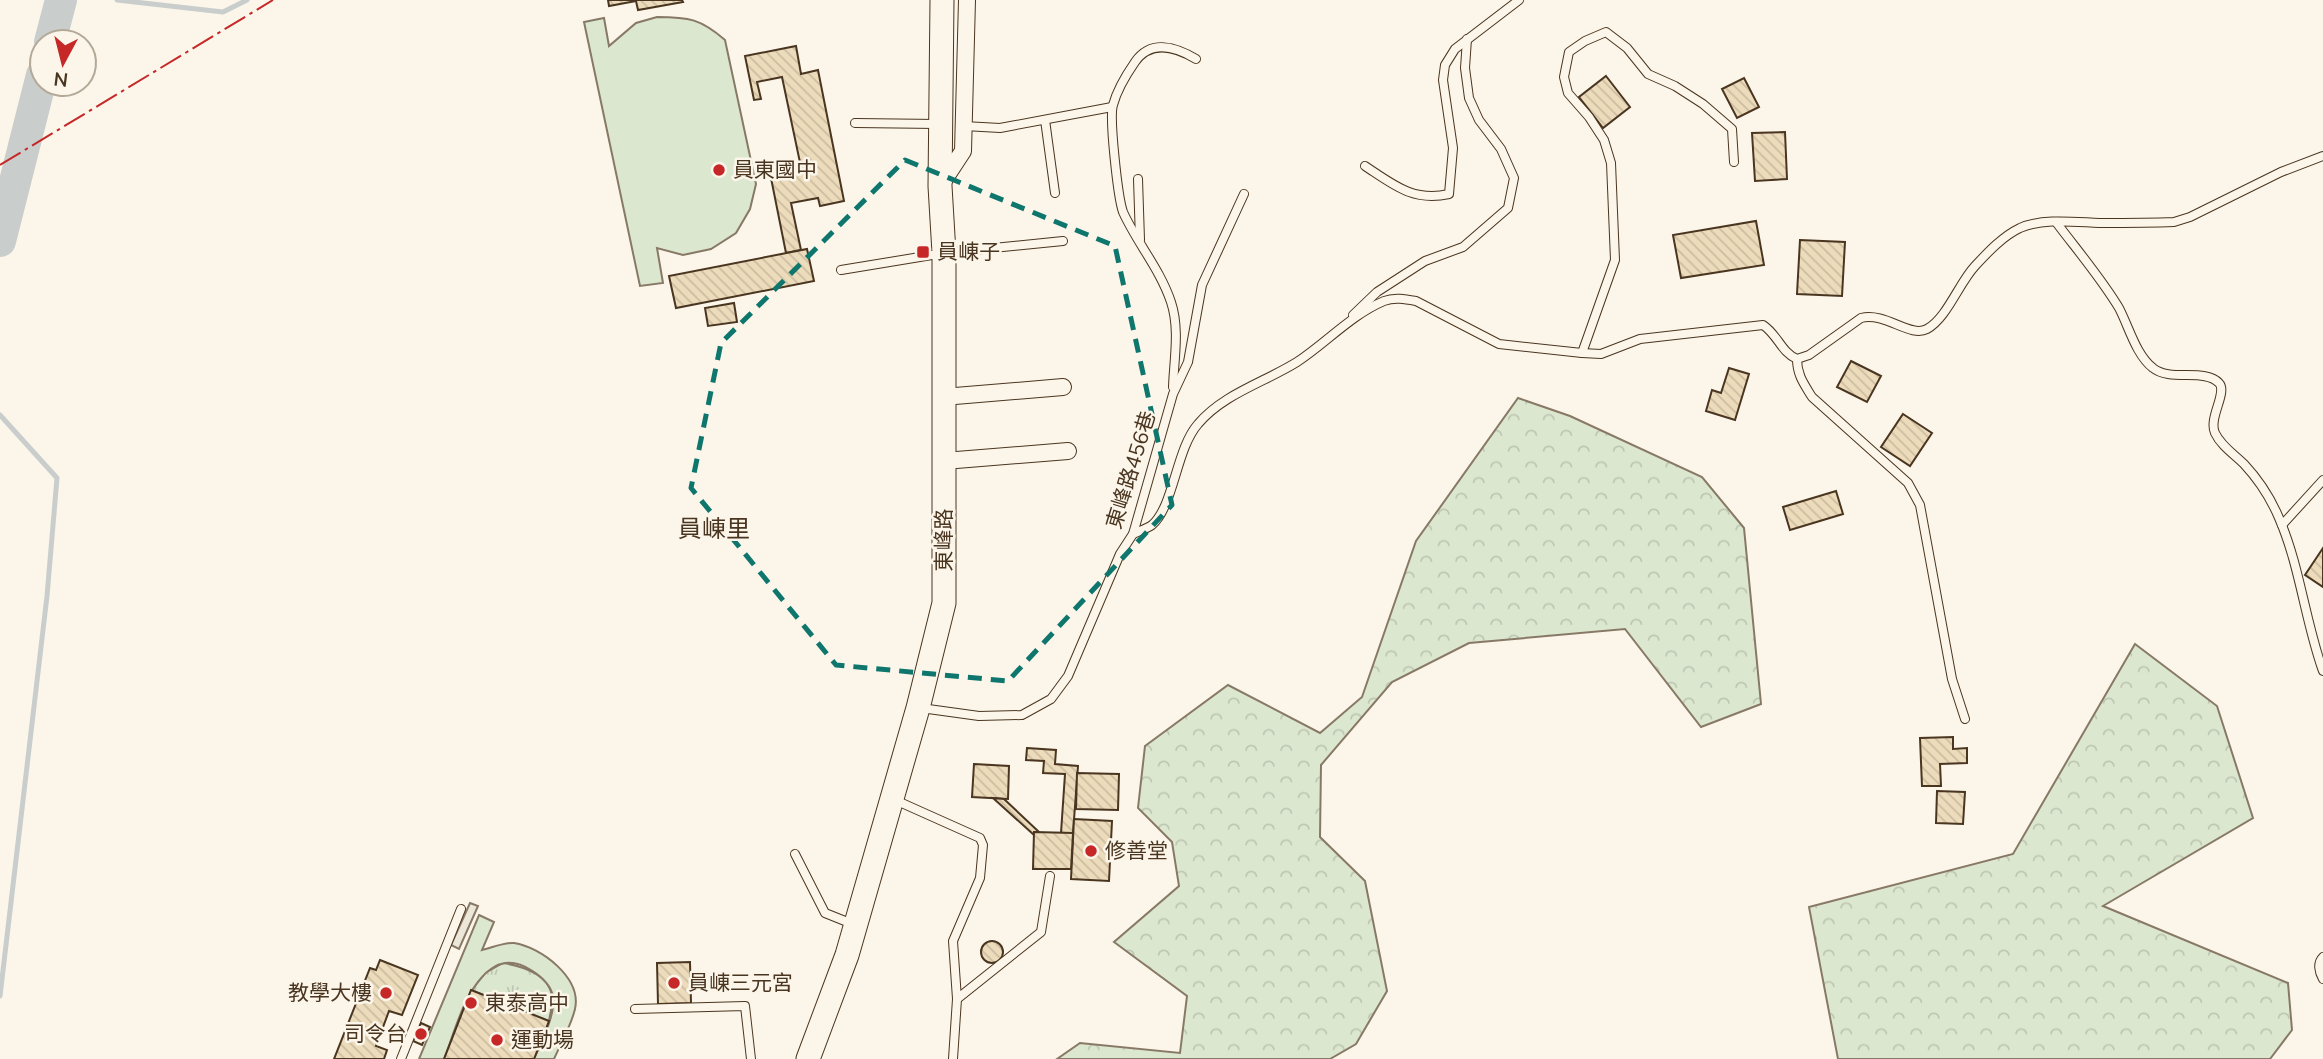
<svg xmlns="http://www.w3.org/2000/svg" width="2323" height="1059" viewBox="0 0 2323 1059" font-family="'Nunito Sans','Noto Sans TC',sans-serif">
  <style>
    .grass { fill: url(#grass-tufts); stroke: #887966; stroke-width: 2 }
    .forest { fill: url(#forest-crowns); stroke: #887966; stroke-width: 2 }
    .park { fill: #dce7d0; stroke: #887966; stroke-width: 2 }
    .parking { fill: #ede7d9; stroke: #887966; stroke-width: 2 }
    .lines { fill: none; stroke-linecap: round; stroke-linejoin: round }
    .stream { stroke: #c9cecd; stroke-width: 5 }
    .river { stroke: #c9cecd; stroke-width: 32 }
    .building { fill: url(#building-back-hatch); stroke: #4a3520; stroke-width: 2 }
    .service-casing { stroke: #4a3520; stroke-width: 10 }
    .minor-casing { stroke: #4a3520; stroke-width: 18 }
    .secondary-casing { stroke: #4a3520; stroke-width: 25 }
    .service { stroke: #fbf6e9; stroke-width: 8 }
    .minor { stroke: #fbf6e9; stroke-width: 16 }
    .secondary { stroke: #fbf6e9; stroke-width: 23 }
    .power { stroke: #c62828; stroke-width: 2; stroke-dasharray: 24 5 3.5 5; stroke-linecap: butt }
    .marked { fill: none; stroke: #0f766e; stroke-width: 5; stroke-dasharray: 14 9; stroke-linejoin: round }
    .poi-dot { fill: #c62828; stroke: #fbf6e9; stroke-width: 2.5 }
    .labels { text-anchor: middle; stroke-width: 5; stroke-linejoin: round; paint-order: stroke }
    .poi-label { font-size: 21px; fill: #4a3520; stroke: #fbf6e9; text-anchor: start }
    .street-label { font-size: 21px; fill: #4a3520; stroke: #fbf6e9 }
    .quarter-label { font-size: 24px; fill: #4a3520; stroke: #fbf6e9 }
  </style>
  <defs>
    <pattern id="grass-tufts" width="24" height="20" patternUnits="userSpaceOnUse" patternTransform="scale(1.75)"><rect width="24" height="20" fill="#dce7d0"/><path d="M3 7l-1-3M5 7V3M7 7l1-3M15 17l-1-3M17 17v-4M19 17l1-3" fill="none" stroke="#bec7b2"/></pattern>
    <pattern id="forest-crowns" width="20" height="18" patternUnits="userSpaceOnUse" patternTransform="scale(1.75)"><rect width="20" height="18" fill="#dce7d0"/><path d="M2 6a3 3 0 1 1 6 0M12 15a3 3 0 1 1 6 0" fill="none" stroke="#bec7b2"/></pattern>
    <pattern id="building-back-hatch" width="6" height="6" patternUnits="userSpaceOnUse" patternTransform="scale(1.75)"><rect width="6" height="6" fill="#ecdcbc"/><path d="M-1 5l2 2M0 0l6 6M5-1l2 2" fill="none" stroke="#ccbda1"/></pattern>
  </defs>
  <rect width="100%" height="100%" fill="#fbf6e9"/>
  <!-- grass -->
  <path class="grass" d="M503 963C522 966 552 975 552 999 553 1006 550 1014 549 1021L471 990 485 973Z"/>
  <!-- forest -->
  <g class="forest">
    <path d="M1518 398 1570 416 1702 477 1744 528 1761 704 1701 727 1625 629 1469 643 1392 682 1321 765 1320 837 1365 881 1387 991 1356 1044 1330 1059H1057L1080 1043 1180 1053 1187 996 1114 942 1179 886 1172 842 1138 808 1145 746 1228 685 1320 733 1362 697 1416 541Z"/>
    <path d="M2135 644 2217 706 2253 818 2103 906 2288 983 2292 1030 2270 1059H1838L1809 907 2013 854Z"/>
  </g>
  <!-- park -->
  <g class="park">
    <path d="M657 17C689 17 701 19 725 40L756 184 750 209 736 233 711 249 683 255 657 248 663 283 640 286 584 22 604 18 609 46 636 23Z"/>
    <path d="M479 915 494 922 482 950C491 948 505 942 514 943 541 947 582 978 575 1009 571 1026 561 1043 554 1059H534C541 1043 556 1014 553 996 549 978 520 958 501 964 496 965 487 971 483 976 463 997 455 1031 444 1059H419Z"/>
  </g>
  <!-- parking -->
  <path class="parking" d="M470 903 478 906 459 949 451 945Z"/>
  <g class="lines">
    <!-- stream -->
    <g class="stream">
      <path d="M117 0 223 12 247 0"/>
      <path d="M0 415 57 478 47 596 0 996"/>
    </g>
    <!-- river -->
    <g class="river">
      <path d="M50 42 61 0"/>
      <path d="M0 241 42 75"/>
    </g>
  </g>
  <!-- building -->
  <g class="building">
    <path d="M608 0H682L683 2 638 10 636 1 609 6Z"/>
    <path d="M796 46 801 74 818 70 844 201 820 206 818 198 791 203 801 250 786 253 771 178 802 172 782 77 757 82 761 99 754 100 745 56Z"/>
    <path d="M1606 76 1630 107 1603 128 1579 97Z"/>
    <path d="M1744 78 1759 107 1737 118 1722 89Z"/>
    <path d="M1785 132 1787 179 1755 181 1752 133Z"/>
    <path d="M1756 221 1764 265 1681 278 1673 235Z"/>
    <path d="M1800 240 1845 242 1842 296 1797 294Z"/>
    <path d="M807 249 814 281 676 308 669 276Z"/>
    <path d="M734 303 737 322 708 326 705 308Z"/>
    <path d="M1851 361 1881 376 1867 402 1837 387Z"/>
    <path d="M1729 368 1749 374 1735 420 1706 411 1712 390 1721 393Z"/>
    <path d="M1903 414 1932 433 1910 466 1881 447Z"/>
    <path d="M1836 491 1843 514 1790 530 1783 507Z"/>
    <path d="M2323 548V587L2305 575Z"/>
    <path d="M1953 737V749L1967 748V763L1940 764 1941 786H1922L1920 738Z"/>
    <path d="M1027 748 1056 750 1055 764 1078 766 1073 833H1061L1065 774 1043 773 1044 761 1026 760Z"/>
    <path d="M974 764 1009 766 1008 799 972 797Z"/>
    <path d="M1077 773 1119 774 1118 810 1076 809Z"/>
    <path d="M1937 791 1965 792 1963 824 1936 823Z"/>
    <path d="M993 798 1004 799 1039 832H1034V835Z"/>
    <path d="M1074 819 1112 821 1109 881 1071 879Z"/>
    <path d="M1034 832 1073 833 1071 869H1033Z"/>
    <circle cx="992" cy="952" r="11"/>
    <path d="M380 960 418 975 402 1015 389 1011 376 1046 387 1050 384 1059H334L370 968 376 970Z"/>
    <path d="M690 962 691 1003 658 1004 657 963Z"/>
    <path d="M471 990 549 1021 534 1059H444Z"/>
    <path d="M421 1023 430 1027 422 1045 413 1041Z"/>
  </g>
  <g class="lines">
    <!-- service casing -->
    <g class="service-casing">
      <g id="service">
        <path d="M1045 120 1055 193"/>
        <path d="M855 123 938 124"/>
        <path d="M964 126 1000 128 1112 107"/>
        <path d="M1365 166C1394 185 1413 202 1449 194L1453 148 1443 80 1445 65 1455 49 1519 0"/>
        <path d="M1138 179 1140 240"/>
        <path d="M2056 222C2077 250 2101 278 2119 308 2129 327 2136 355 2153 368 2170 382 2205 368 2219 383 2228 392 2208 418 2215 433 2221 446 2235 455 2244 464 2258 479 2271 499 2279 518 2300 566 2305 621 2323 671"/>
        <path d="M841 270 944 253 1063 241"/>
        <path d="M1353 315 1377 292 1425 261 1463 247 1508 208 1514 178 1501 149 1479 120 1469 98 1465 68 1467 39"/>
        <path d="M1582 353 1615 260 1611 163 1604 140 1589 117 1568 93 1564 77 1569 52 1585 41 1606 32 1627 48 1648 74 1675 86 1703 104 1732 129 1734 162"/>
        <path d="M1797 359C1797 375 1804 384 1812 397L1908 483 1920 505 1952 679 1965 719"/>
        <path d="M1173 387C1174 359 1180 329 1171 302 1160 269 1137 243 1123 212 1118 198 1109 118 1113 105 1117 90 1126 75 1135 62 1151 39 1176 47 1196 59"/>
        <path d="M2282 525 2323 480"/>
        <path d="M1133 534C1139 531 1146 529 1152 525 1174 506 1176 449 1198 424 1223 394 1265 382 1297 362 1326 343 1351 315 1384 301 1394 297 1405 299 1416 301L1499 344 1582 353 1601 354 1640 339 1763 325C1778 335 1781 352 1797 359L1809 355 1861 318C1886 312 1910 338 1927 329 1947 318 1959 283 1975 266 1988 252 2003 236 2020 228 2043 218 2074 222 2099 223 2124 223 2149 223 2174 222L2190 217 2281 172 2323 156"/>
        <path d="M921 708 979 716 1022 715 1051 699 1068 676 1120 554 1133 534 1173 394 1188 362 1202 285 1244 194"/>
        <path d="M895 800 980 838 983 845 980 878 953 941 957 999 1041 932 1050 876"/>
        <path d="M795 854 825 913 855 925"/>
        <path d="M2323 957C2317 963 2319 972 2323 979"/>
        <path d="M635 1009 745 1006 751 1059"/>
        <path d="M401 1059 461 909"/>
        <path d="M953 1059 957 999"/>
      </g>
    </g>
    <!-- minor casing -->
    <g class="minor-casing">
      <g id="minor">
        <path d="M940 186 963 151 967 0"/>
        <path d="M943 397 1063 387"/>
        <path d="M944 461 1068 451"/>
      </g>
    </g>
    <!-- secondary casing -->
    <g class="secondary-casing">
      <path id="secondary" d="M808 1059 847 955 918 708 944 603V253L940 186 942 0"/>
    </g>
    <!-- service -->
    <use href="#service" class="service"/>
    <!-- minor -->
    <use href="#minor" class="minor"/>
    <!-- secondary -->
    <use href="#secondary" class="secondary"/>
    <!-- power -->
    <path class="power" d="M0 165 273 0"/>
  </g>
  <!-- marked area -->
  <path class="marked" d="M905 160 1115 246 1172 505 1008 681 836 665 691 488 721 343Z"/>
  <!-- markers -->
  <g class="poi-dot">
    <circle cx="719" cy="170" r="7"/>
    <rect x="916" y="245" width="14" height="14" rx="3.5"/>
    <circle cx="1091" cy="851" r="7"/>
    <circle cx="674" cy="983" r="7"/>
    <circle cx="386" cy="993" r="7"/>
    <circle cx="471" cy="1003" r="7"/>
    <circle cx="421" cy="1034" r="7"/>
    <circle cx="497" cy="1040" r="7"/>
  </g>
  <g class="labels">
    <!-- poi labels -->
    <g class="poi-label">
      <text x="733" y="177">員東國中</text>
      <text x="937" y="259">員崠子</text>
      <text x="1105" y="858">修善堂</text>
      <text x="688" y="990">員崠三元宮</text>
      <text x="372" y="1000" text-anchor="end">教學大樓</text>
      <text x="485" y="1010">東泰高中</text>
      <text x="407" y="1041" text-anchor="end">司令台</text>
      <text x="511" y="1047">運動場</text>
    </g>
    <!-- street labels -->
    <g class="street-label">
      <text transform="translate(1131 470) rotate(-73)" y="7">東峰路456巷</text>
      <text transform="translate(944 540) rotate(-90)" y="7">東峰路</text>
    </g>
    <!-- quarter labels -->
    <g class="quarter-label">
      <text x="714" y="537">員崠里</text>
    </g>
  </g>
  <!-- north arrow -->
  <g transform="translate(63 63) rotate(187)"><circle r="33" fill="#fbf6e9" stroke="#b4a999" stroke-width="2"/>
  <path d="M0-5L12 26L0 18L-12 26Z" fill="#c62828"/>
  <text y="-10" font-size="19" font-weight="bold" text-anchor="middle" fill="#4a3520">N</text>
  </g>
</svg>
